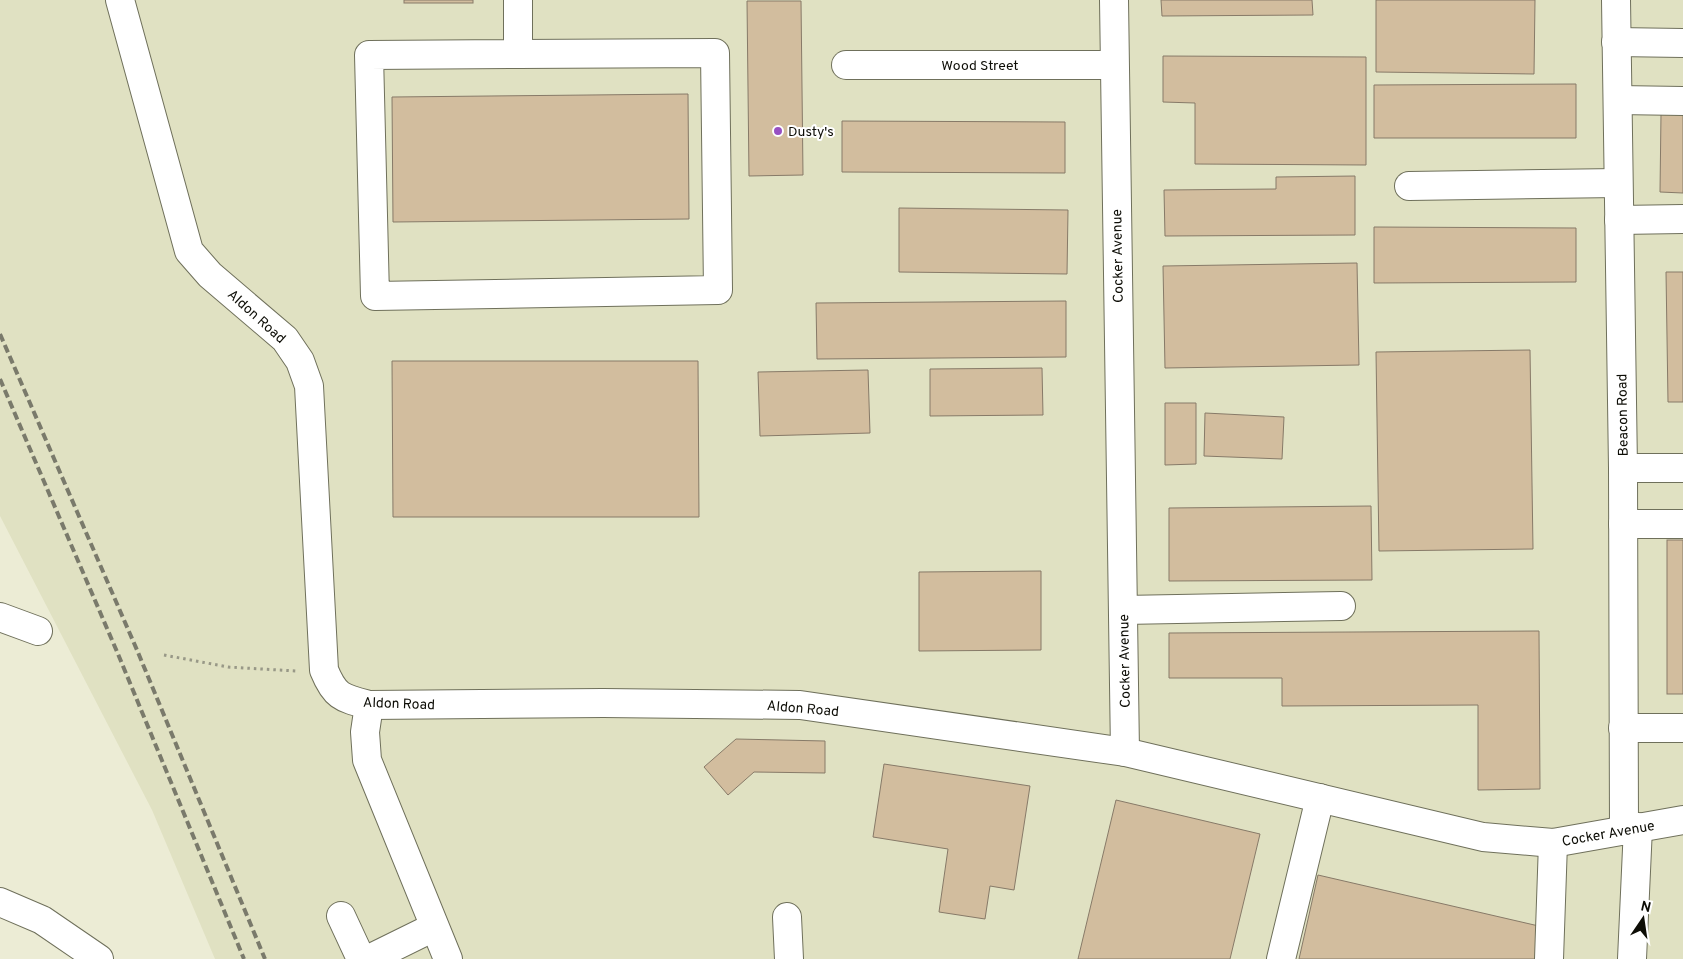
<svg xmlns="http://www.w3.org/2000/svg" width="1683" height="959" viewBox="0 0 1683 959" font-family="Overpass,sans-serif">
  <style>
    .built { fill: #e0e1c2 }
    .building { fill: #d2bd9e; stroke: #877a68 }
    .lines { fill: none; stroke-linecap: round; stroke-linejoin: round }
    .minor-casing { stroke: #6f705b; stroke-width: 30 }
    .path { stroke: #989887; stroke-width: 3; stroke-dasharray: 2.5 4; stroke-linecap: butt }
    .minor { stroke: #fff; stroke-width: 28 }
    .rail { stroke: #7a7a6b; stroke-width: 4; stroke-dasharray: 8 4; stroke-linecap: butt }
    .poi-dot { fill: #9750c3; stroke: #fff; stroke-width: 2 }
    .labels { text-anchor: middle; stroke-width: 4; stroke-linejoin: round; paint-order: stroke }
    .street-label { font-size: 14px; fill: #0d0d06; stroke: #fff }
    .poi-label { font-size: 14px; fill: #0d0d06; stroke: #fff; text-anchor: start }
  </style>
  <rect width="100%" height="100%" fill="#ececd5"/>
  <!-- built -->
  <path class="built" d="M0 0H1683V959H215L152 810 0 516Z"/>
  <!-- building -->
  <g class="building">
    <rect x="404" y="0" width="69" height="3"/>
    <path d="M1161 0H1312L1313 15 1162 16Z"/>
    <path d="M1376 0H1535L1534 74 1376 72Z"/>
    <path d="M747 1H801L803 175 749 176Z"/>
    <path d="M1163 56 1366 57V165L1195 164V103L1163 102Z"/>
    <path d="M1576 84V138H1374V85Z"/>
    <path d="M688 94 689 219 393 222 392 97Z"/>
    <path d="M1661 114H1683V193L1660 192Z"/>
    <path d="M842 121 1065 122V173L842 172Z"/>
    <path d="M1355 176V235L1165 236 1164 190 1276 189V177Z"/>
    <path d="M899 208 1068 210 1067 274 899 272Z"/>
    <path d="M1374 227 1576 228V282L1374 283Z"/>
    <path d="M1357 263 1359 365 1165 368 1163 266Z"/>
    <path d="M1666 272H1683V402H1668Z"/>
    <path d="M1066 301V357L817 359 816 303Z"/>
    <path d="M1530 350 1533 549 1379 551 1376 352Z"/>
    <path d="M392 361H698L699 517H393Z"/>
    <path d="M1042 368 1043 415 930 416V369Z"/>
    <path d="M868 370 870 433 760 436 758 372Z"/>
    <path d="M1165 403H1196V464L1165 465Z"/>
    <path d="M1205 413 1284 417 1282 459 1204 456Z"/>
    <path d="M1371 506 1372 580 1169 581V508Z"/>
    <rect x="1667" y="540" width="16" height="154"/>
    <path d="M1041 571V650L919 651V572Z"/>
    <path d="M1539 631 1540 789 1478 790V705L1282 706V678H1169V633Z"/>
    <path d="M736 739 825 741V773L754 772 728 795 704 767Z"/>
    <path d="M884 764 1030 786 1014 890 990 886 985 919 939 912 948 849 873 837Z"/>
    <path d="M1116 800 1260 834 1230 959H1078Z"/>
    <path d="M1318 875 1543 927 1536 959H1299Z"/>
  </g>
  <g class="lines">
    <!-- minor casing -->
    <g class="minor-casing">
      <g id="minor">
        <path d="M120 0 189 251 210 275 285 339 300 361 309 386 324 670C335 697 342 698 369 705L603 703 800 705 1125 752 1483 837 1553 843 1683 820"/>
        <path d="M518 0V54L369 55 375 296 718 290 715 53 518 54"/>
        <path d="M1114 0 1125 752"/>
        <path d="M1616 0 1623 468 1624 831"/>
        <path d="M1616 42 1683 43"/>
        <path d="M846 65H1114"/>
        <path d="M1618 100 1683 101"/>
        <path d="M1409 186 1618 183"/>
        <path d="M1619 220 1683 219"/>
        <path d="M1623 468H1683"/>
        <path d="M1623 524H1683"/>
        <path d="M1123 610 1341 606"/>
        <path d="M0 617 38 631"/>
        <path d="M369 705 365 732 367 760 448 959"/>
        <path d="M1623 728H1683"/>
        <path d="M0 902 42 920 99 959"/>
        <path d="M341 916 361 959"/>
        <path d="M787 917 789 959"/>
        <path d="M369 959 434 927"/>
        <path d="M1281 959 1320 798"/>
        <path d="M1549 959 1553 843"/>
        <path d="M1632 959 1638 827"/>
      </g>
    </g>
    <!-- path -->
    <path class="path" d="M164 655 228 667 296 671"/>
    <!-- minor -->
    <use href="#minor" class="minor"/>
    <!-- rail -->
    <g class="rail">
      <path d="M0 334 137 650 265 959"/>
      <path d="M0 379 118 654 244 959"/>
    </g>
  </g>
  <!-- markers -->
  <circle class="poi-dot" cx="778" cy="131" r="5"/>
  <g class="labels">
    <!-- street labels -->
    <g class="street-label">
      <text x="980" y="70">Wood Street</text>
      <text transform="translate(1117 256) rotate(-91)" y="5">Cocker Avenue</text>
      <text transform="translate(257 316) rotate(42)" y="5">Aldon Road</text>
      <text transform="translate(1622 415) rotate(-91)" y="5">Beacon Road</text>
      <text transform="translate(1124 661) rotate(-91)" y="5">Cocker Avenue</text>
      <text transform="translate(399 703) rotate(2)" y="5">Aldon Road</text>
      <text transform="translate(803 708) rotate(5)" y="5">Aldon Road</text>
      <text transform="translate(1608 833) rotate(-10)" y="5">Cocker Avenue</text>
    </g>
    <!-- poi labels -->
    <g class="poi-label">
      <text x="788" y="136">Dusty's</text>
    </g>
  </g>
  <!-- north arrow -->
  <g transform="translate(1643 919) rotate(13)" stroke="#ffffff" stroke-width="4" paint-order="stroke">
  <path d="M0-4L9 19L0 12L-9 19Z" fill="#0d0d06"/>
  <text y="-8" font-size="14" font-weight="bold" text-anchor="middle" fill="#0d0d06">N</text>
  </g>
</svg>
